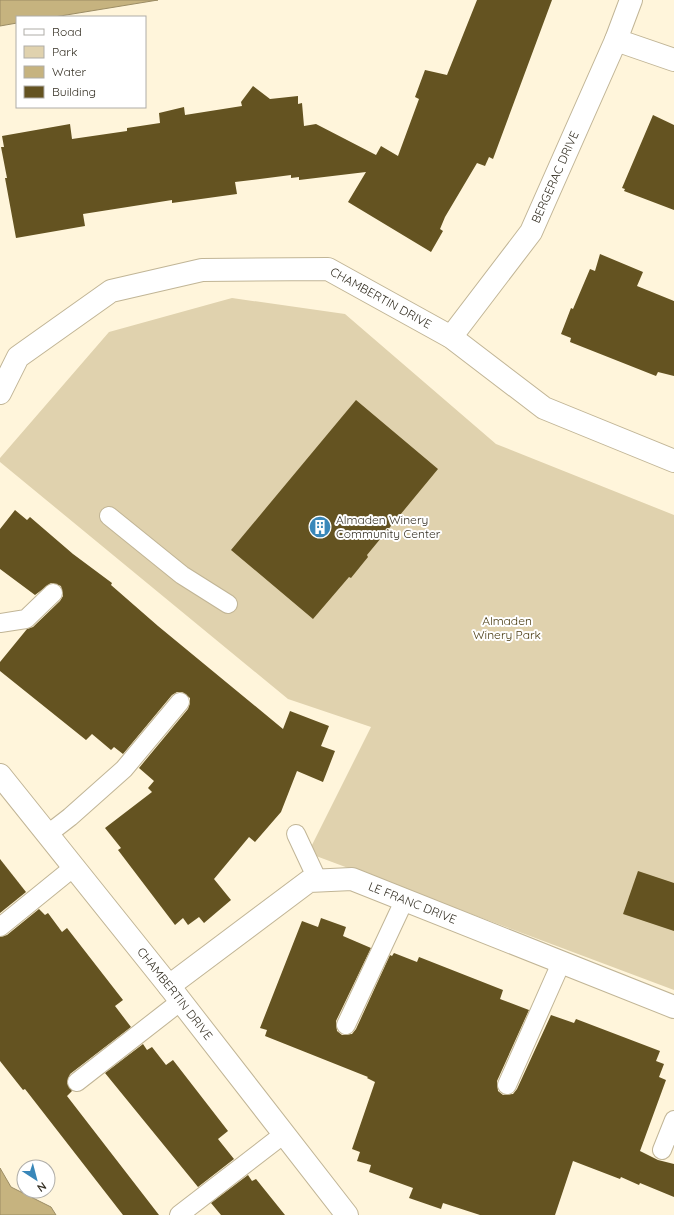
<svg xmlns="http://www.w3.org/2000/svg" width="674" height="1215" viewBox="0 0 674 1215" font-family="Quicksand,sans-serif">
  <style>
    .green { fill: #e0d2ae }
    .water { fill: #c6b37f; stroke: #9b8c64 }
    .building { fill: #645321 }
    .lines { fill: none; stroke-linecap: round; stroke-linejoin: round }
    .lane-casing { stroke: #c1b596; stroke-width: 20 }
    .street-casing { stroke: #c1b596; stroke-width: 24 }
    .lane { stroke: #fff; stroke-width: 18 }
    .street { stroke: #fff; stroke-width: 22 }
    .labels { text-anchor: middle; stroke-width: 4; stroke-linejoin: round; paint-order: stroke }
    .street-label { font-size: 12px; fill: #363125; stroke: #fff }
    .poi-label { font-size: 12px; fill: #363125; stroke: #fff; text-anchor: start }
    .park-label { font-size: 12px; fill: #483a11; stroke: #fff }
  </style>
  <rect width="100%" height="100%" fill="#fff5db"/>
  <!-- green -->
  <path class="green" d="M232 298 345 314 496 444 674 515V990L308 853 371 727 288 699 0 462V458L109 332Z"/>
  <!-- water -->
  <g class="water">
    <path d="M0 0H158L54 17H17V23L0 26Z"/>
    <path d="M0 1168 11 1187 51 1207 56 1215H0Z"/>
  </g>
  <!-- building -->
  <g class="building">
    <path d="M477 0H552L493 159 489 157 485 166 477 163 445 217 440 229 443 231 431 252 348 202 366 172 299 180V177L291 178V175L235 182 237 194 172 203V200L83 214 85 226 16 238 5 178H7L1 147H4L2 136 70 124 72 139 127 131V128L160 123 159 113 184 107 185 115 242 106 241 102 253 86 270 99 298 96V104L302 103 304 126 316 124 376 155 381 146 398 156 419 99 415 97 425 70 447 75Z"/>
    <path d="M653 115 674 125V210L624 191 625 189 622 188Z"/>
    <path d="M600 254 643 272 637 286 674 301V376L658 372 656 376 570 342 571 338 561 334 571 308 573 309 590 269 595 271Z"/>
    <path d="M356 400 438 469 367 555 368 557 351 578 349 577 313 619 231 550Z"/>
    <path d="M15 510 27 520 30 517 73 554 112 583 111 585 158 626 283 729 290 711 329 726 321 746 335 751 323 782 297 771 281 812 255 842 249 837 214 879 231 900 204 923 199 917 188 925 183 918 175 925 118 850 121 848 105 828 152 792 148 788 154 781 139 768 188 709 190 703V698L182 692H177L172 695 123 754 114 747 111 750 92 734 86 740 0 671V662L27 629 33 627 60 601 63 596 61 586 51 583 35 595 0 569V529Z"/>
    <path d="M0 859 26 892 0 913Z"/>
    <path d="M638 871 674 883V931L623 914Z"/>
    <path d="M39 909 45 915 48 913 62 932 67 928 123 1000 115 1006 131 1027 70 1074 67 1083 72 1091 67 1096 159 1215H123L25 1089 23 1090 0 1061V937L7 935Z"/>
    <path d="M321 918 346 927 343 936 371 948 336 1021 337 1031 342 1035 352 1034 356 1029 390 955 392 956 394 953 417 962 419 957 503 990 500 999 529 1010 497 1081 498 1091 503 1095 513 1094 517 1089 551 1015 574 1023 576 1019 660 1051 656 1061 664 1064 659 1077 666 1080 640 1151 658 1160 674 1164V1197L640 1183 639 1185 621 1177 620 1179 573 1161 555 1215H480L443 1203 441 1209 409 1198 413 1188 369 1172 371 1165 357 1161 360 1152 352 1149 375 1082 367 1078 368 1077 265 1036 267 1030 260 1028 302 921 318 927Z"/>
    <path d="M143 1044 147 1050 152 1047 166 1065 173 1060 228 1131 218 1139 234 1159 198 1187 105 1073Z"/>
    <path d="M248 1175 252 1181 256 1179 285 1215H221L211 1203Z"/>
  </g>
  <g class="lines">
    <!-- lane casing -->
    <g class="lane-casing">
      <g id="lane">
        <path d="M109 516 182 575 228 604"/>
        <path d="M0 623 26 619 53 593"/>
        <path d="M48 834 70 817 124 769 180 702"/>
        <path d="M296 834 318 881"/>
        <path d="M0 927 74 867"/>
        <path d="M346 1025 404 901"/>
        <path d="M77 1082 181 1001"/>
        <path d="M507 1085 561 963"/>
        <path d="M662 1150 674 1120"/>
        <path d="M179 1215 284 1134"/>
      </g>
    </g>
    <!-- street casing -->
    <g class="street-casing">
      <g id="street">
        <path d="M616 40 674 60"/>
        <path id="s1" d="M451 337 531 232 616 40 631 0"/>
        <path id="s2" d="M0 393 18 357 111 291 202 270 328 269 451 337 544 408 674 461"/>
        <path id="s3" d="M0 775 169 986 347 1215"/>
        <path id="s4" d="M169 986 309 881 352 879 674 1007"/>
      </g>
    </g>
    <!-- lane -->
    <use href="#lane" class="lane"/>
    <!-- street -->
    <use href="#street" class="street"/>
  </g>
  <!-- icons -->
  <defs>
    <g id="building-disc" transform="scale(1.15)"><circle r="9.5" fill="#3987b9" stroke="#fff"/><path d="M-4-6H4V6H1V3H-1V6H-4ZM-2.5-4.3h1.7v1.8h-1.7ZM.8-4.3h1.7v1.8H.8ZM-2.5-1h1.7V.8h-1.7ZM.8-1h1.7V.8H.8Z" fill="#fff"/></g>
  </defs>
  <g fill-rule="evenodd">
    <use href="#building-disc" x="320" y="527"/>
  </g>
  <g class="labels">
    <!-- street labels -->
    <g class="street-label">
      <text dy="4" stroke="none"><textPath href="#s1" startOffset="192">BERGERAC DRIVE</textPath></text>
      <text dy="4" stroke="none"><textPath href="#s2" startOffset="434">CHAMBERTIN DRIVE</textPath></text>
      <text dy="4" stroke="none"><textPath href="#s4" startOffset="283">LE FRANC DRIVE</textPath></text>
      <text dy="4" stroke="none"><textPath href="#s3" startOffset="280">CHAMBERTIN DRIVE</textPath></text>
    </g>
    <!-- poi labels -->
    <g class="poi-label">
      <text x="336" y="524">Almaden Winery<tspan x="336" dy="14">Community Center</tspan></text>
    </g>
    <!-- park labels -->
    <g class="park-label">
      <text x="507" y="625">Almaden<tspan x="507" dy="14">Winery Park</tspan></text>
    </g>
  </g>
  <!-- legend -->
  <rect x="16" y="16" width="130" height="92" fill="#ffffff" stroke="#afada8"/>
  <rect x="24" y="29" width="20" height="6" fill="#ffffff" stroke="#afada8"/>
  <text x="52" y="36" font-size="12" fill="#363125">Road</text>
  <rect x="24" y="46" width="20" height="12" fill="#e0d2ae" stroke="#afada8"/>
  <text x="52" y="56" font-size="12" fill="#363125">Park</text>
  <rect x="24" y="66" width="20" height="12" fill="#c6b37f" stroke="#afada8"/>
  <text x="52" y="76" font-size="12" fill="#363125">Water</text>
  <rect x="24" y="86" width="20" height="12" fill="#645321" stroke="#afada8"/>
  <text x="52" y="96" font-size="12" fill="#363125">Building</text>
  <!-- north arrow -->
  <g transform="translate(36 1179) rotate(144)"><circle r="19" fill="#ffffff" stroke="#afada8"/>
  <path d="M0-3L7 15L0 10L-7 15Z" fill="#3987b9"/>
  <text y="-6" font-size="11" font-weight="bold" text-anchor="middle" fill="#363125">N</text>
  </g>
</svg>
